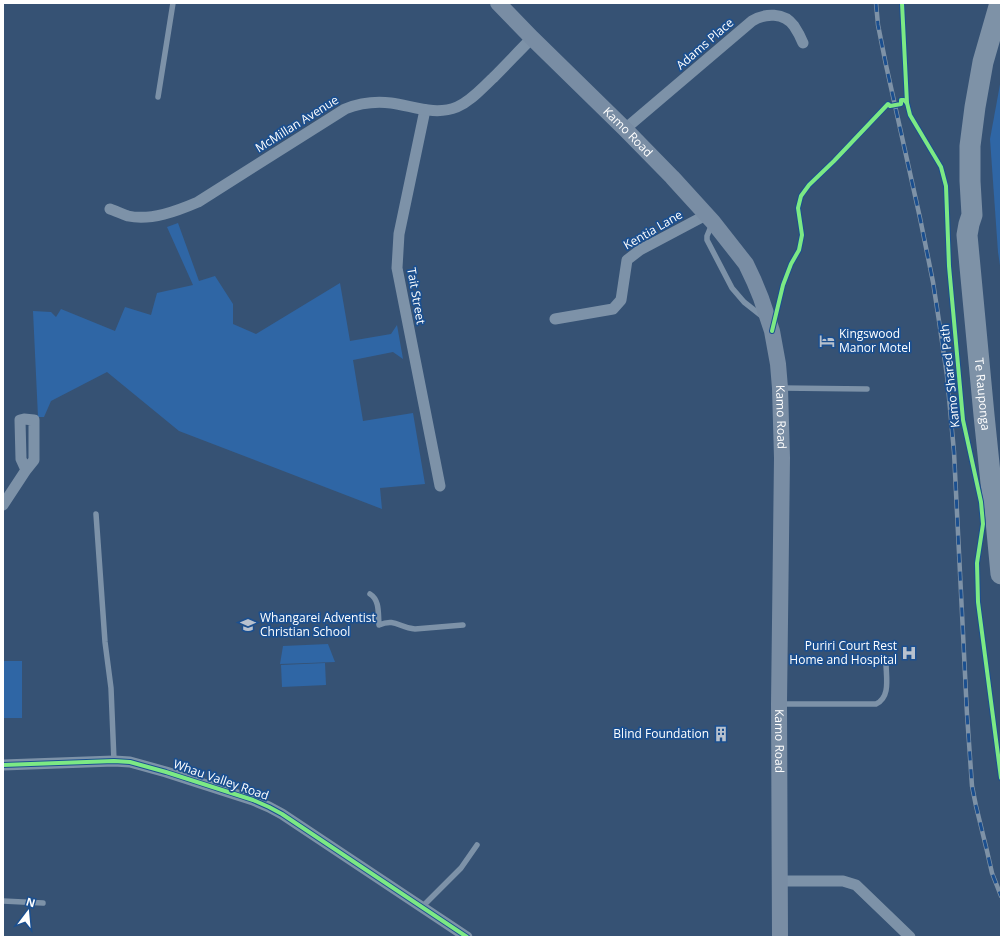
<svg xmlns="http://www.w3.org/2000/svg" width="1004" height="940" viewBox="0 0 1004 940" font-family="'Open Sans',sans-serif">
  <style>
    .green { fill: #2f66a5 }
    .lines { fill: none; stroke-linecap: round; stroke-linejoin: round }
    .lane { stroke: #7d92a8; stroke-width: 5.5 }
    .street { stroke: #7d92a8; stroke-width: 11 }
    .secondary { stroke: #798da4; stroke-width: 16 }
    .highway { stroke: #7e92a7; stroke-width: 21 }
    .rail-casing { stroke: #7e92a7; stroke-width: 4.5 }
    .rail { stroke: #1b4f8f; stroke-width: 3; stroke-dasharray: 9; stroke-linecap: butt }
    .cycleway-casing { stroke: #1b4f8f; stroke-width: 6 }
    .cycleway { stroke: #7ce984; stroke-width: 4 }
    .labels { text-anchor: middle; stroke-width: 3.5; stroke-linejoin: round; paint-order: stroke }
    .street-label { font-size: 12px; fill: #fff; stroke: #1b4f8f }
    .poi-label { font-size: 12px; fill: #fff; stroke: #1b4f8f; text-anchor: start }
  </style>
  <rect width="100%" height="100%" fill="#365274"/>
  <!-- green -->
  <g class="green">
    <path d="M1001 79V272L998 252 990 139Z"/>
    <path d="M178 223 199 281 215 276 233 304V324L256 334 340 283 350 341 391 334 397 325 403 359 393 352 353 360 363 421 413 413 425 484 380 488 382 509 179 431 107 372 51 401 44 417H38L33 311 51 312 56 317 61 309 115 331 125 307 151 315 157 293 193 285 167 227Z"/>
    <path d="M328 644 335 662 280 664 283 646Z"/>
    <rect x="3" y="661" width="19" height="57"/>
    <path d="M325 663 326 685 282 687 281 665Z"/>
  </g>
  <g class="lines">
    <!-- lane -->
    <g class="lane">
      <path d="M158 97 173 3"/>
      <path d="M712 224 707 236V240L732 288 744 302 763 317"/>
      <path d="M781 388 867 389"/>
      <path d="M96 514 105 642 111 688 114 761"/>
      <path d="M370 594C380 600 378 614 379 625 396 618 399 628 415 629L463 625"/>
      <path d="M780 704H876C891 697 886 677 886 663"/>
      <path d="M3 901 43 903"/>
      <path d="M422 907 461 868 477 845"/>
    </g>
    <!-- street -->
    <g class="street">
      <path d="M425 110 399 234 397 268 440 486"/>
      <path d="M625 129 752 21C765 13 784 12 794 26 798 32 801 38 803 43"/>
      <path d="M110 209C116 211 122 214 128 216 151 221 177 211 198 202L345 109C360 103 375 101 391 103 413 106 435 116 457 107 471 101 482 88 493 78 506 65 519 51 532 38"/>
      <path d="M555 319 613 309 621 300 627 260 640 250 706 215"/>
      <path d="M3 505 26 470 34 460V420L24 419 20 420 21 459 26 470"/>
      <path d="M3 765 114 761 130 762 166 772 253 800 269 807 282 814 467 937"/>
      <path d="M780 881H843L856 885 910 937"/>
    </g>
    <!-- secondary -->
    <path class="secondary" id="s1" d="M498 3 532 38 625 129 672 177 713 222 746 264 754 281 761 298 772 331 778 364 780 388 782 458 779 704 780 937"/>
    <!-- highway -->
    <path class="highway" id="s2" d="M1000 3 983 62 975 107 970 146V181L972 215 969 224 967 235 984 415 991 483 995 510 1001 574"/>
    <!-- rail casing -->
    <g class="rail-casing">
      <path id="rail" d="M876 3 878 25 886 65 920 218 933 282 939 321 947 376 954 452 967 714 972 786 976 806 987 851 992 873 1001 896"/>
    </g>
    <!-- rail -->
    <use href="#rail" class="rail"/>
    <!-- cycleway casing -->
    <g class="cycleway-casing">
      <g id="cycleway">
        <path d="M902 3 907 103 910 115 941 167 946 186 949 266 963 420 981 502 983 524 977 563 978 602 1001 778"/>
        <path d="M772 331 783 285 791 264 799 250 802 235 798 208 801 196 809 185 834 161 888 104 890 106 901 104V100H904L907 103"/>
        <path d="M3 765 114 761 130 762 166 772 253 800 269 807 282 814 467 937"/>
      </g>
    </g>
    <!-- cycleway -->
    <use href="#cycleway" class="cycleway"/>
  </g>
  <!-- icons -->
  <defs>
    <g id="hotel-bare" transform="scale(1.2)"><path d="M-6-4.5h1.5V1H6V5H4.5V3h-9V5H-6ZM-4 0a1.8 1.8 0 1 1 3.6 0ZM.5 0V-2.5h3Q6-2.5 6 0Z" fill="#b9c2ce" stroke="#1b4f8f" stroke-width="2.5" paint-order="stroke"/></g>
    <g id="school-bare" transform="scale(1.2)"><path d="M0-5L7-2L0 1L-7-2ZM-4 1L0 2.5L4 1V4Q0 6-4 4Z" fill="#b9c2ce" stroke="#1b4f8f" stroke-width="2.5" paint-order="stroke"/></g>
    <g id="hospital-bare" transform="scale(1.2)"><path d="M-5-5h3v3.5h4V-5h3V5h-3V1.5h-4V5h-3Z" fill="#b9c2ce" stroke="#1b4f8f" stroke-width="2.5" paint-order="stroke"/></g>
    <g id="building-bare" transform="scale(1.2)"><path d="M-4-6H4V6H1V3H-1V6H-4ZM-2.5-4.3h1.7v1.8h-1.7ZM.8-4.3h1.7v1.8H.8ZM-2.5-1h1.7V.8h-1.7ZM.8-1h1.7V.8H.8Z" fill="#b9c2ce" stroke="#1b4f8f" stroke-width="2.5" paint-order="stroke"/></g>
  </defs>
  <g fill-rule="evenodd">
    <use href="#hotel-bare" x="827" y="341"/>
    <use href="#school-bare" x="248" y="625"/>
    <use href="#hospital-bare" x="909" y="653"/>
    <use href="#building-bare" x="721" y="734"/>
  </g>
  <g class="labels">
    <!-- street labels -->
    <g class="street-label">
      <text transform="translate(705 44) rotate(-41)" y="4">Adams Place</text>
      <text transform="translate(297 124) rotate(-32)" y="4">McMillan Avenue</text>
      <text dy="4" stroke="none"><textPath href="#s1" startOffset="183">Kamo Road</textPath></text>
      <text transform="translate(653 230) rotate(-30)" y="4">Kentia Lane</text>
      <text transform="translate(416 296) rotate(80)" y="4">Tait Street</text>
      <text transform="translate(950 376) rotate(-96)" y="4">Kamo Shared Path</text>
      <text dy="4" stroke="none"><textPath href="#s2" startOffset="396">Te Rauponga</textPath></text>
      <text dy="4" stroke="none"><textPath href="#s1" startOffset="519">Kamo Road</textPath></text>
      <text dy="4" stroke="none"><textPath href="#s1" startOffset="843">Kamo Road</textPath></text>
      <text transform="translate(221 780) rotate(19)" y="4">Whau Valley Road</text>
    </g>
    <!-- poi labels -->
    <g class="poi-label">
      <text x="839" y="338">Kingswood<tspan x="839" dy="14">Manor Motel</tspan></text>
      <text x="260" y="622">Whangarei Adventist<tspan x="260" dy="14">Christian School</tspan></text>
      <text x="897" y="650" text-anchor="end">Puriri Court Rest<tspan x="897" dy="14">Home and Hospital</tspan></text>
      <text x="709" y="738" text-anchor="end">Blind Foundation</text>
    </g>
  </g>
  <!-- border -->
  <rect width="1004" height="940" fill="none" stroke="#ffffff" stroke-width="8"/>
  <!-- north arrow -->
  <g transform="translate(28 912) rotate(16)" stroke="#1b4f8f" stroke-width="3" paint-order="stroke">
  <path d="M0-3L7 15L0 10L-7 15Z" fill="#ffffff"/>
  <text y="-6" font-size="11" font-weight="bold" text-anchor="middle" fill="#ffffff">N</text>
  </g>
</svg>
